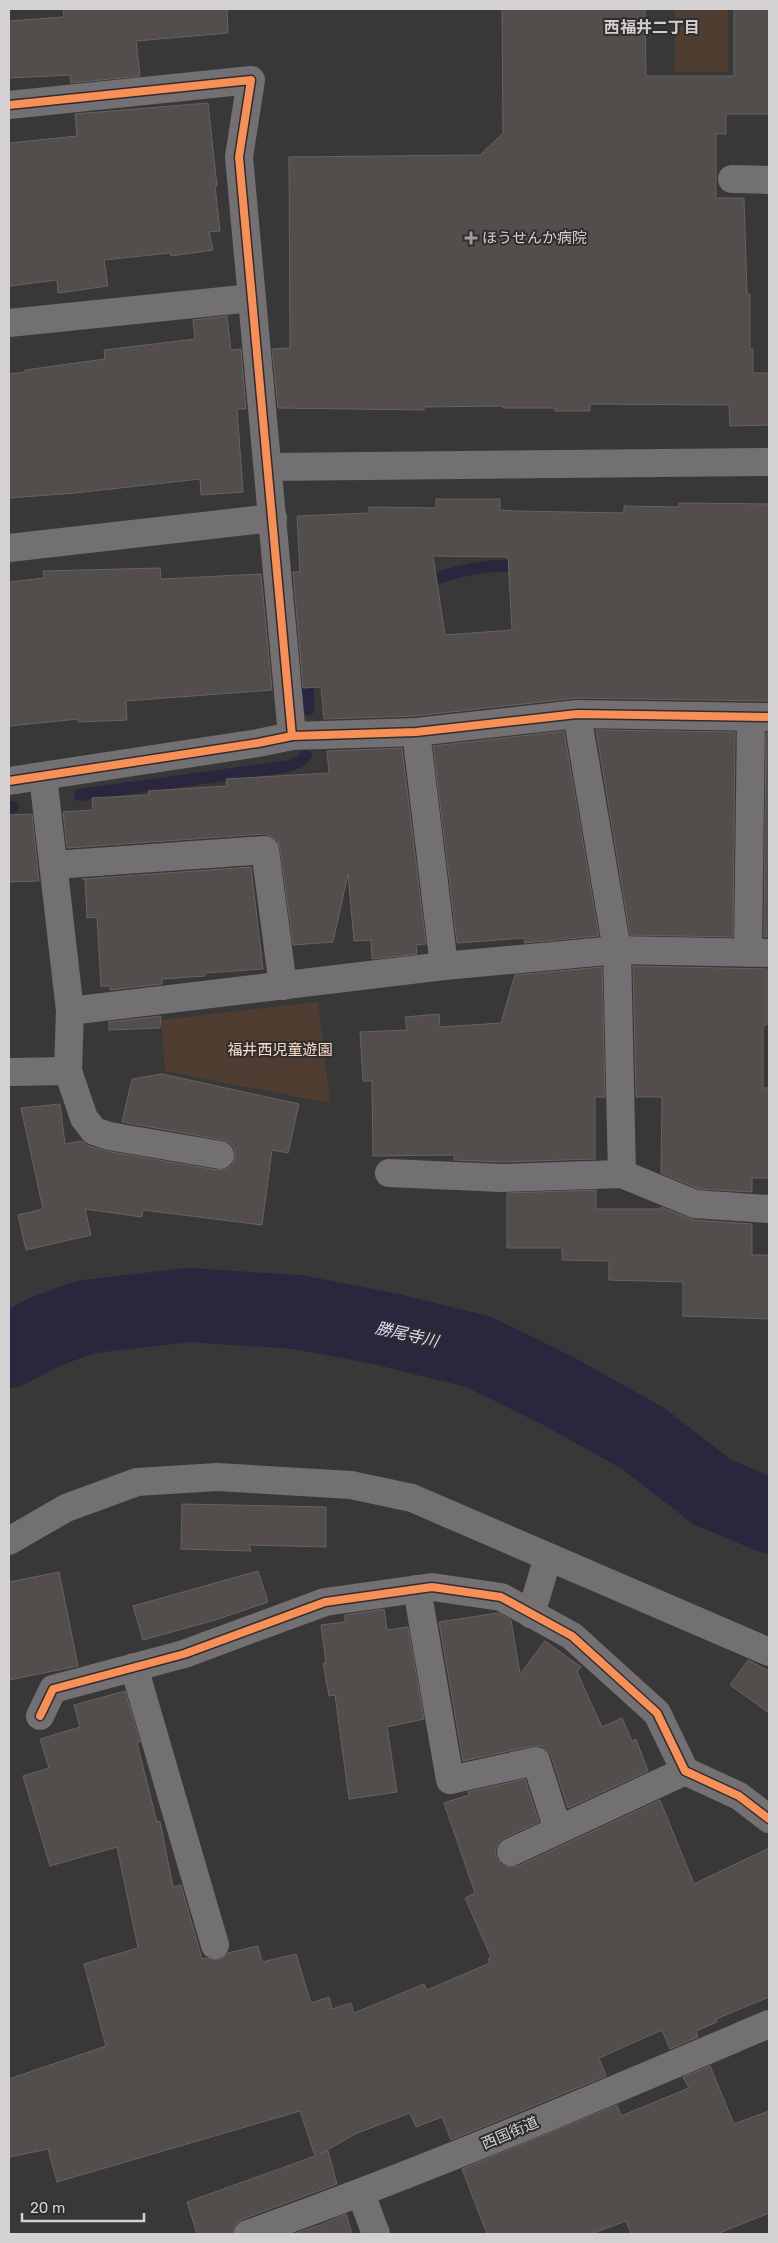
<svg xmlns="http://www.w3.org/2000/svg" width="778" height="2243" viewBox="0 0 778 2243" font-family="Rubik,'Noto Sans JP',sans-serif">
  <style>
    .green { fill: #4f3d32 }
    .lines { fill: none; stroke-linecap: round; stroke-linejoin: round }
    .stream { stroke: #2a263d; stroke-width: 12 }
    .river { stroke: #2a263d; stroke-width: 74 }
    .building { fill: #534d4c; stroke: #656363; fill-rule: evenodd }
    .minor { stroke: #737073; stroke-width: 28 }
    .cycleway-casing { stroke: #2f2d2e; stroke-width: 11 }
    .cycleway { stroke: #f78f57; stroke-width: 8 }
    .poi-dot { fill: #9d9b9b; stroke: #2f2d2e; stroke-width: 2 }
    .labels { text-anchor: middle; stroke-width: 4; stroke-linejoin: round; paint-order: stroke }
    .poi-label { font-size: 15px; fill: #d3d1d1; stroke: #2f2d2e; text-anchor: start }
    .park-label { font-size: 15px; fill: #fbdcc7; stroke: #2f2d2e }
    .street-label { font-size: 15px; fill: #d3d1d1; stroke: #2f2d2e }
    .neighbourhood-label { font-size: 16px; font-weight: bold; fill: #d2cecf; stroke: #2f2d2e }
    .water-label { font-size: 16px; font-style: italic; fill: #dcd8f9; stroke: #2f2d2e }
  </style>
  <rect width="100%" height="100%" fill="#393838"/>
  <!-- green -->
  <g class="green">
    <rect x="675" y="9" width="53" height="63"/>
    <path d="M318 1002 330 1103 165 1071 161 1020Z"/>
  </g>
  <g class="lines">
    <!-- stream -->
    <g class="stream">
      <path d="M421 583C456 572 487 562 524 567"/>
      <path d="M307 672 309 709"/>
      <path d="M80 795 289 766 301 761 306 755"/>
      <path d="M9 808 13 807"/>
    </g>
    <!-- river -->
    <path class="river" d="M9 1351 42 1333 85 1317 188 1305 297 1312 386 1329 479 1352 560 1392 644 1439 712 1492 769 1516"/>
  </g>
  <!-- building -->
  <g class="building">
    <path d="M63 9H227L228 33 136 41 140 76 71 83 70 75 9 78V21L64 17Z"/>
    <path d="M502 9H645L646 76H734V9H769V114H726V134H716V198H744L747 294H750V349H753V373H769V425L730 426 729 405 590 404V411H555V408H503V406L424 407V410L278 408 272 349 290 348 289 157 480 155 503 133Z"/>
    <path d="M208 103 217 186H215L220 231 209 232 213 250 171 256 170 253 104 260 108 286 58 293 57 280 9 286V143L77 136 75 114Z"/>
    <path d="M227 316 231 350 241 349 246 409H237L243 492 201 495 200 479 75 493 9 498V374L25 372V370L105 359 104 350 195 339 193 320Z"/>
    <path d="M436 499H500V510L516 511 624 513V506L679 507V503L769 504V701L577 698 415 716 324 719 321 687 303 688 293 572H300L297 516 369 513V507L436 508ZM433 556 508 557 512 630 445 635Z"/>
    <path d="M160 568 161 579 261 574 272 690 126 701 127 720 78 722V719L9 726V582L44 578 43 571Z"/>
    <path d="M596 730 735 732 733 937 630 935Z"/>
    <path d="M564 731 599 936 524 943 525 938 457 943 433 746Z"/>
    <path d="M766 733H769V925H767V937H764Z"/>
    <path d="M402 748 426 944 416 945 417 954 372 959 371 940 354 941 348 874 333 942 293 945 280 848 277 840 271 836 264 834 67 848 63 812 93 810 92 798 149 795 148 791 227 786 226 779 329 773 327 751Z"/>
    <path d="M32 814 39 881 9 882V815Z"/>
    <path d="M251 867 263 969 205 973V976L162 979V984L110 990V986H101L97 917 87 918 85 879H82Z"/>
    <path d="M633 966 767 969V1025H763V1088H769V1178H752V1192L699 1189 661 1173 662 1097H636Z"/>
    <path d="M602 967 605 1097H595V1159L501 1162 454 1160V1155L373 1156 372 1081H363L360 1032 407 1030 405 1017 439 1014 440 1027 501 1023 515 975Z"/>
    <path d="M161 1016 160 1028 109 1030V1022Z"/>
    <path d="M162 1074 299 1104 288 1153 272 1150 262 1225 143 1210 142 1217 85 1209 91 1235 26 1250 18 1215 43 1209 21 1108 60 1104 65 1144 82 1141 89 1146 106 1151 217 1170 226 1169 232 1165 235 1157V1150L230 1143 223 1140 122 1122 132 1079Z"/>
    <path d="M596 1190V1209H661V1207L694 1220 752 1224V1255H769V1319L683 1316V1282L609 1280V1261L562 1260V1248H507V1193Z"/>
    <path d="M182 1504 326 1507V1547L249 1545 251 1551 181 1549Z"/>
    <path d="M258 1571 268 1602 215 1620 143 1640 133 1606Z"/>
    <path d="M59 1572 78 1666 9 1680V1582Z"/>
    <path d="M384 1609 387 1630 408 1627 424 1719 387 1727 397 1792 349 1799 335 1695 329 1696 323 1663H326L321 1625 345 1622V1615Z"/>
    <path d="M498 1613 511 1620 520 1674 545 1641 581 1667 577 1672 602 1727 622 1718 632 1741 636 1739 648 1771 568 1808 551 1756 547 1750 541 1746H533L463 1761 439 1622Z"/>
    <path d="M748 1660 769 1671V1713L730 1685Z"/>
    <path d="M125 1691 140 1742 137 1743 157 1822 160 1821 173 1887 181 1885 202 1959 207 1958 219 1960 228 1953 258 1946 262 1962 296 1954 311 2003 329 1997 332 2009 351 2003 354 2013 424 1984 427 1990 490 1963 488 1959 491 1957 465 1898 475 1893 444 1803 469 1795 468 1792 525 1779 539 1822 504 1838 498 1843 495 1851 497 1859 502 1865 509 1867 518 1866 660 1800 694 1884 769 1848V1997L716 2019 717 2022 696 2031 698 2037 670 2049 662 2030 599 2058 606 2076 451 2140 442 2117 416 2127 410 2113 355 2134 320 2154 328 2151 337 2184 243 2219 236 2224 233 2234H197L187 2202 315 2156 300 2111 57 2182 48 2149 9 2157V2079L106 2046 84 1964 138 1948 117 1847 50 1866 23 1776 49 1768 40 1739 80 1727 74 1705Z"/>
    <path d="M710 2066 734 2124 769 2111V2213L717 2234H631L626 2221 591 2234H487L462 2169 617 2105 621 2116 689 2088 683 2077Z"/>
    <path d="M346 2214 352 2234H293L320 2225Z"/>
  </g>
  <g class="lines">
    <!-- minor -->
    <g class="minor">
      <path d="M9 105 251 80 239 157 292 736"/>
      <path d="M732 179 769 180"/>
      <path d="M9 323 252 298"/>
      <path d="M268 467 769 462"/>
      <path d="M9 548 273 518"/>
      <path d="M577 714 617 950 622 1174 695 1204 769 1209"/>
      <path d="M416 732 444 966"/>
      <path d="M9 781 258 743 292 736 416 732 577 714 769 717"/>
      <path d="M54 865 265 850 283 986"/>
      <path d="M748 952 751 717"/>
      <path d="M70 1011 444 966 617 950 769 953"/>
      <path d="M68 1071 84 1118 94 1131 109 1136 220 1155"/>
      <path d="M9 1072 68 1071 70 1011 43 776"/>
      <path d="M389 1173 501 1178 622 1174"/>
      <path d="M9 1541 66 1508 137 1482 217 1477 351 1485 412 1498 769 1652"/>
      <path d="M417 1589 450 1780 536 1761 558 1830"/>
      <path d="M531 1614 548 1557"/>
      <path d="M134 1667 215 1945"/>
      <path d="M40 1716 53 1689 184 1654 325 1602 432 1587 501 1597 572 1636 657 1713 685 1771 739 1796 769 1819"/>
      <path d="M511 1852 685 1771"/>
      <path d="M361 2194 376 2234"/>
      <path d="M248 2234C425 2171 597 2097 769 2024"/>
    </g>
    <!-- cycleway casing -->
    <g class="cycleway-casing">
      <g id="cycleway">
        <path d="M9 105 251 80 239 157 292 736"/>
        <path d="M9 781 258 743 292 736 416 732 577 714 769 717"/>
        <path d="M40 1716 53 1689 184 1654 325 1602 432 1587 501 1597 572 1636 657 1713 685 1771 739 1796 769 1819"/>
      </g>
    </g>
    <!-- cycleway -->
    <use href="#cycleway" class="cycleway"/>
  </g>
  <!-- markers -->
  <path class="poi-dot" d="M468.5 230.5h5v5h5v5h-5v5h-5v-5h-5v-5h5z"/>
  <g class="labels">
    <!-- poi labels -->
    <g class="poi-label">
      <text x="482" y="243">ほうせんか病院</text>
    </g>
    <!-- park labels -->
    <g class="park-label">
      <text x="280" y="1055">福井西児童遊園</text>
    </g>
    <!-- street labels -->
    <g class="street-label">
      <text transform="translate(510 2133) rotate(-23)" y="5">西国街道</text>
    </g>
    <!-- neighbourhood labels -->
    <g class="neighbourhood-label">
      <text x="652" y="33">西福井二丁目</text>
    </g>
    <!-- water labels -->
    <g class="water-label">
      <text transform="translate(407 1334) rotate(13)" y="6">勝尾寺川</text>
    </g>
  </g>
  <!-- border -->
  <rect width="778" height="2243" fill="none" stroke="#d3d1d1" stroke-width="20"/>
  <!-- scale -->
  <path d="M22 2213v8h122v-8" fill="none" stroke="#d3d1d1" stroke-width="2.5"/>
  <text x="30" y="2213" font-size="15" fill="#d3d1d1" stroke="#2f2d2e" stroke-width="4" paint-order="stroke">20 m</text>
</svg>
